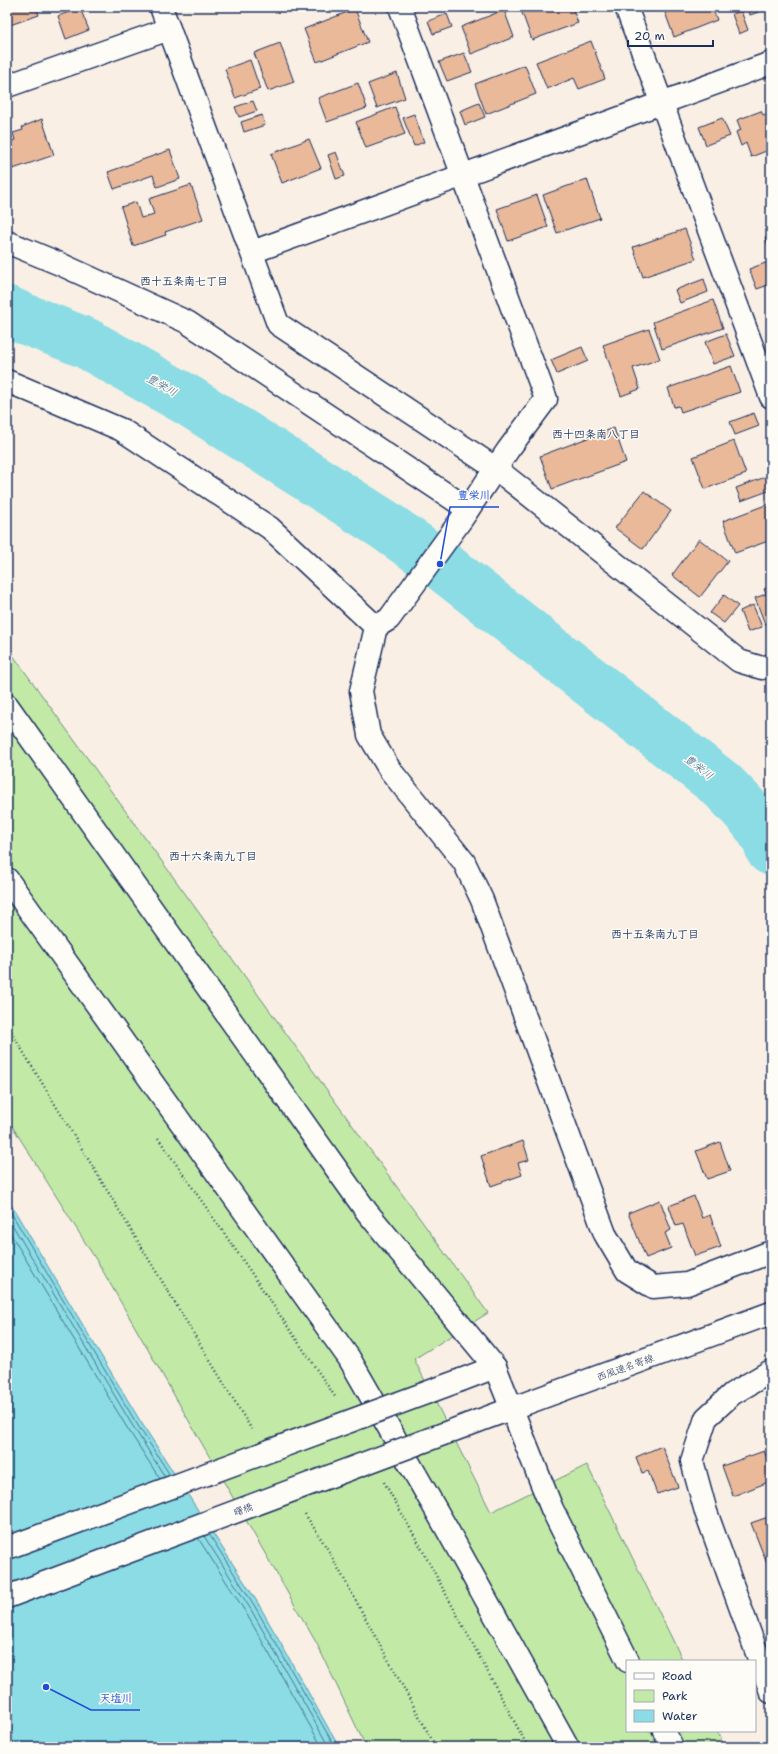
<svg xmlns="http://www.w3.org/2000/svg" width="778" height="1754" viewBox="0 0 778 1754" font-family="'Shantell Sans','Klee One',sans-serif">
  <style>
    .green { fill: #c2eaa6; stroke: #6e8c82 }
    .water { fill: #8bdce4; stroke: #5e97ae }
    .lines { fill: none; stroke-linecap: round; stroke-linejoin: round }
    .shore { stroke: #487494; stroke-width: 1 }
    .river { stroke: #8bdce4; stroke-width: 51 }
    .building { fill: #e9b99a; stroke: #1b2f5e }
    .minor-casing { stroke: #1b2f5e; stroke-width: 25 }
    .major-casing { stroke: #1b2f5e; stroke-width: 25 }
    .path { stroke: #1b2f5e; stroke-width: 2.5; stroke-dasharray: 1 3; stroke-linecap: butt }
    .minor { stroke: #fdfcf7; stroke-width: 22 }
    .major { stroke: #fdfcf7; stroke-width: 22 }
    .minor-bridge-casing { stroke: #1b2f5e; stroke-width: 25; stroke-linecap: butt }
    .major-bridge-casing { stroke: #1b2f5e; stroke-width: 25; stroke-linecap: butt }
    .minor-bridge { stroke: #fdfcf7; stroke-width: 22 }
    .major-bridge { stroke: #fdfcf7; stroke-width: 22 }
    .labels { text-anchor: middle; stroke-width: 3; stroke-linejoin: round; paint-order: stroke }
    .street-label { font-size: 10px; fill: #1b2f5e; stroke: #fdfcf7 }
    .neighbourhood-label { font-size: 11px; font-weight: bold; fill: #1b2f5e; stroke: #fdfcf7 }
    .water-label { font-size: 11px; font-style: italic; fill: #375a80; stroke: #fdfcf7 }
    .leader { fill: none; stroke: #1d4ed8; stroke-width: 1.5 }
    .callout-dot { fill: #1d4ed8; stroke: #fdfcf7; stroke-width: 1.5 }
    .callout-label { font-size: 11px; text-anchor: middle; font-weight: bold; fill: #1d4ed8; stroke: #fdfcf7; stroke-width: 3; stroke-linejoin: round; paint-order: stroke }
  </style>
  <rect width="100%" height="100%" fill="#f9efe4"/>
  <filter id="ink" filterUnits="userSpaceOnUse"><feTurbulence type="fractalNoise" baseFrequency=".025" numOctaves="2"/><feDisplacementMap in="SourceGraphic" scale="8" xChannelSelector="R" yChannelSelector="G"/><feConvolveMatrix kernelMatrix="1 2 1 2 8 2 1 2 1" color-interpolation-filters="sRGB"/></filter>
  <g filter="url(#ink)">
    <!-- green -->
    <path class="green" d="M7 647 488 1313 414 1359 491 1512 587 1465 683 1661H627V1731H717L725 1747H366L317 1644 100 1266 7 1118Z"/>
    <!-- water -->
    <path class="water" d="M7 1198 139 1419 258 1603 339 1747H7Z"/>
    <g class="lines">
      <!-- shore -->
      <g class="shore">
        <path d="M7 1206 135 1421 170 1475"/>
        <path d="M7 1216 131 1423 165 1477"/>
        <path d="M7 1228 126 1426 160 1479"/>
        <path d="M209 1534 254 1605 335 1747"/>
        <path d="M204 1536 250 1608 329 1747"/>
        <path d="M198 1538 245 1611 322 1747"/>
      </g>
      <!-- river -->
      <path class="river" d="M7 311 20 317 86 343 189 401 383 524 440 564 722 785C741 805 763 824 771 850"/>
    </g>
    <!-- building -->
    <g class="building">
      <path d="M7 7H36L39 15 7 26Z"/>
      <path d="M530 7H572L578 23 532 40 521 10Z"/>
      <path d="M663 7H712L717 20 674 37Z"/>
      <path d="M747 7H771V14L769 15 767 9 750 15Z"/>
      <path d="M80 8 89 30 66 39 58 16Z"/>
      <path d="M355 9 368 42 317 62 304 29Z"/>
      <path d="M504 10 514 37 471 54 461 27Z"/>
      <path d="M741 11 748 30 739 34 732 14Z"/>
      <path d="M447 14 452 27 433 34 428 21Z"/>
      <path d="M591 41 605 79 579 89 574 78 547 89 536 62Z"/>
      <path d="M280 43 294 82 268 91 254 53Z"/>
      <path d="M464 53 472 72 447 81 439 62Z"/>
      <path d="M250 60 260 89 235 98 225 69Z"/>
      <path d="M525 65 536 94 486 114 475 84Z"/>
      <path d="M397 73 405 98 377 108 368 84Z"/>
      <path d="M358 83 367 108 327 122 318 98Z"/>
      <path d="M253 101 257 111 239 117 235 107Z"/>
      <path d="M479 103 485 117 465 125 460 111Z"/>
      <path d="M395 107 405 134 366 148 356 122Z"/>
      <path d="M761 111 763 115 771 112V149L751 157 746 143 741 146 736 132 741 130 737 120Z"/>
      <path d="M414 114 424 142 414 146 403 118Z"/>
      <path d="M262 115 265 125 244 132 241 122Z"/>
      <path d="M722 118 730 136 706 145 699 127Z"/>
      <path d="M42 119 54 155 13 169 7 151V143L15 140 13 133 23 130 22 127Z"/>
      <path d="M309 139 321 168 282 183 271 154Z"/>
      <path d="M170 150 180 179 157 187 153 175 114 189 108 172Z"/>
      <path d="M336 152 345 176 336 179 328 155Z"/>
      <path d="M587 179 600 218 557 233 543 195Z"/>
      <path d="M191 185 203 219 165 232 166 235 133 246 121 207 136 202 141 218 154 214 149 199Z"/>
      <path d="M537 195 548 227 508 241 497 209Z"/>
      <path d="M685 229 696 259 643 277 633 247Z"/>
      <path d="M771 235V253L765 237Z"/>
      <path d="M768 262 771 269V284L757 289 749 269Z"/>
      <path d="M704 279 708 292 680 303 675 290Z"/>
      <path d="M713 300 723 328 662 349 653 322Z"/>
      <path d="M649 329 660 359 633 368 640 389 621 396 603 345Z"/>
      <path d="M726 334 735 356 713 364 705 342Z"/>
      <path d="M582 347 588 361 557 374 551 360Z"/>
      <path d="M731 366 740 392 681 412 679 406 674 407 668 388Z"/>
      <path d="M754 413 759 426 735 435 730 422Z"/>
      <path d="M614 428 626 462 552 489 540 456Z"/>
      <path d="M734 441 746 474 705 489 693 457Z"/>
      <path d="M768 476 771 483V490L741 501 736 488Z"/>
      <path d="M644 491 671 511 643 549 615 528Z"/>
      <path d="M771 503V540L735 553 723 521Z"/>
      <path d="M699 539 728 561 700 597 672 575Z"/>
      <path d="M771 586V622L765 624 755 598 766 594 764 589Z"/>
      <path d="M724 595 738 606 724 623 710 613Z"/>
      <path d="M753 605 762 627 748 632 740 611Z"/>
      <path d="M523 1141 529 1160 518 1163 522 1175 491 1186 481 1156Z"/>
      <path d="M720 1142 730 1171 707 1179 696 1151Z"/>
      <path d="M694 1196 702 1218 710 1215 721 1247 695 1256 683 1224 676 1226 669 1206Z"/>
      <path d="M660 1200 671 1230 665 1233 671 1248 646 1258 628 1213Z"/>
      <path d="M662 1446 678 1487 657 1494 648 1471 642 1473 636 1457Z"/>
      <path d="M764 1451 771 1468V1481L733 1496 722 1466Z"/>
      <path d="M771 1516V1574L751 1523Z"/>
    </g>
    <g class="lines">
      <!-- minor casing -->
      <g class="minor-casing">
        <g id="minor">
          <path d="M161 7 278 324 495 468 739 661 762 668 771 665"/>
          <path d="M400 7 546 399 508 450 461 520 389 619 376 627 361 691 369 735 390 770 464 862 482 900 605 1234 627 1271 653 1287 687 1284 771 1252"/>
          <path d="M626 7 771 397"/>
          <path d="M7 86 169 29"/>
          <path d="M7 242 60 264 187 322 468 509"/>
          <path d="M252 252 771 63"/>
          <path d="M7 381 122 430 270 528 376 627"/>
          <path d="M7 705 367 1212 495 1367 552 1509 628 1661"/>
          <path d="M7 879 349 1358 448 1531 568 1747"/>
          <path d="M771 1371 732 1394 706 1418 692 1461 706 1512 771 1692"/>
          <path d="M461 1380 495 1367"/>
          <path d="M664 1731 672 1747"/>
        </g>
      </g>
      <!-- major casing -->
      <g class="major-casing">
        <path id="major" d="M478 1421 771 1313"/>
      </g>
      <!-- path -->
      <g class="path">
        <path d="M7 1025 252 1430"/>
        <path d="M158 1138 244 1262 336 1398"/>
        <path d="M384 1482 418 1542 528 1747"/>
        <path d="M305 1514 327 1548 436 1747"/>
      </g>
      <!-- minor -->
      <use href="#minor" class="minor"/>
      <!-- major -->
      <use href="#major" class="major"/>
      <!-- minor-bridge casing -->
      <g class="minor-bridge-casing">
        <path id="minor-bridge" d="M7 1548 461 1380"/>
      </g>
      <!-- major-bridge casing -->
      <g class="major-bridge-casing">
        <path id="major-bridge" d="M7 1597 478 1421"/>
      </g>
      <!-- minor-bridge -->
      <use href="#minor-bridge" class="minor-bridge"/>
      <!-- major-bridge -->
      <use href="#major-bridge" class="major-bridge"/>
    </g>
  </g>
  <g class="labels">
    <!-- street labels -->
    <g class="street-label">
      <text transform="translate(625 1367) rotate(-20)" y="4">西風連名寄線</text>
      <text transform="translate(243 1509) rotate(-20)" y="4">曙橋</text>
    </g>
    <!-- neighbourhood labels -->
    <g class="neighbourhood-label">
      <text x="184" y="285">西十五条南七丁目</text>
      <text x="596" y="438">西十四条南八丁目</text>
      <text x="213" y="860">西十六条南九丁目</text>
      <text x="655" y="938">西十五条南九丁目</text>
    </g>
    <!-- water labels -->
    <g class="water-label">
      <text transform="translate(162 385) rotate(30)" y="4">豊栄川</text>
      <text transform="translate(699 767) rotate(38)" y="4">豊栄川</text>
    </g>
  </g>
  <!-- callouts -->
  <path class="leader" d="M440 564L450 507H499M46 1687L91 1710H140"/>
  <g class="callout-dot">
    <circle cx="440" cy="564" r="4"/>
    <circle cx="46" cy="1687" r="4"/>
  </g>
  <g class="callout-label">
    <text x="474" y="499">豊栄川</text>
    <text x="116" y="1702">天塩川</text>
  </g>
  <!-- margin -->
  <rect width="778" height="1754" fill="none" stroke="#fdfcf7" stroke-width="24"/>
  <rect x="12" y="12" width="754" height="1730" fill="none" stroke="#1b2f5e" stroke-width="1.5" filter="url(#ink)"/>
  <!-- legend -->
  <rect x="626" y="1660" width="130" height="72" fill="#fdfcf7" stroke="#a3aaba"/>
  <rect x="634" y="1673" width="20" height="6" fill="#fdfcf7" stroke="#a3aaba"/>
  <text x="662" y="1680" font-size="12" fill="#1b2f5e">Road</text>
  <rect x="634" y="1690" width="20" height="12" fill="#c2eaa6" stroke="#a3aaba"/>
  <text x="662" y="1700" font-size="12" fill="#1b2f5e">Park</text>
  <rect x="634" y="1710" width="20" height="12" fill="#8bdce4" stroke="#a3aaba"/>
  <text x="662" y="1720" font-size="12" fill="#1b2f5e">Water</text>
  <!-- scale -->
  <path d="M628 40v6h85v-6" fill="none" stroke="#1b2f5e" stroke-width="2"/>
  <text x="634" y="40" font-size="12" fill="#1b2f5e" stroke="#fdfcf7" stroke-width="3" paint-order="stroke">20 m</text>
</svg>
